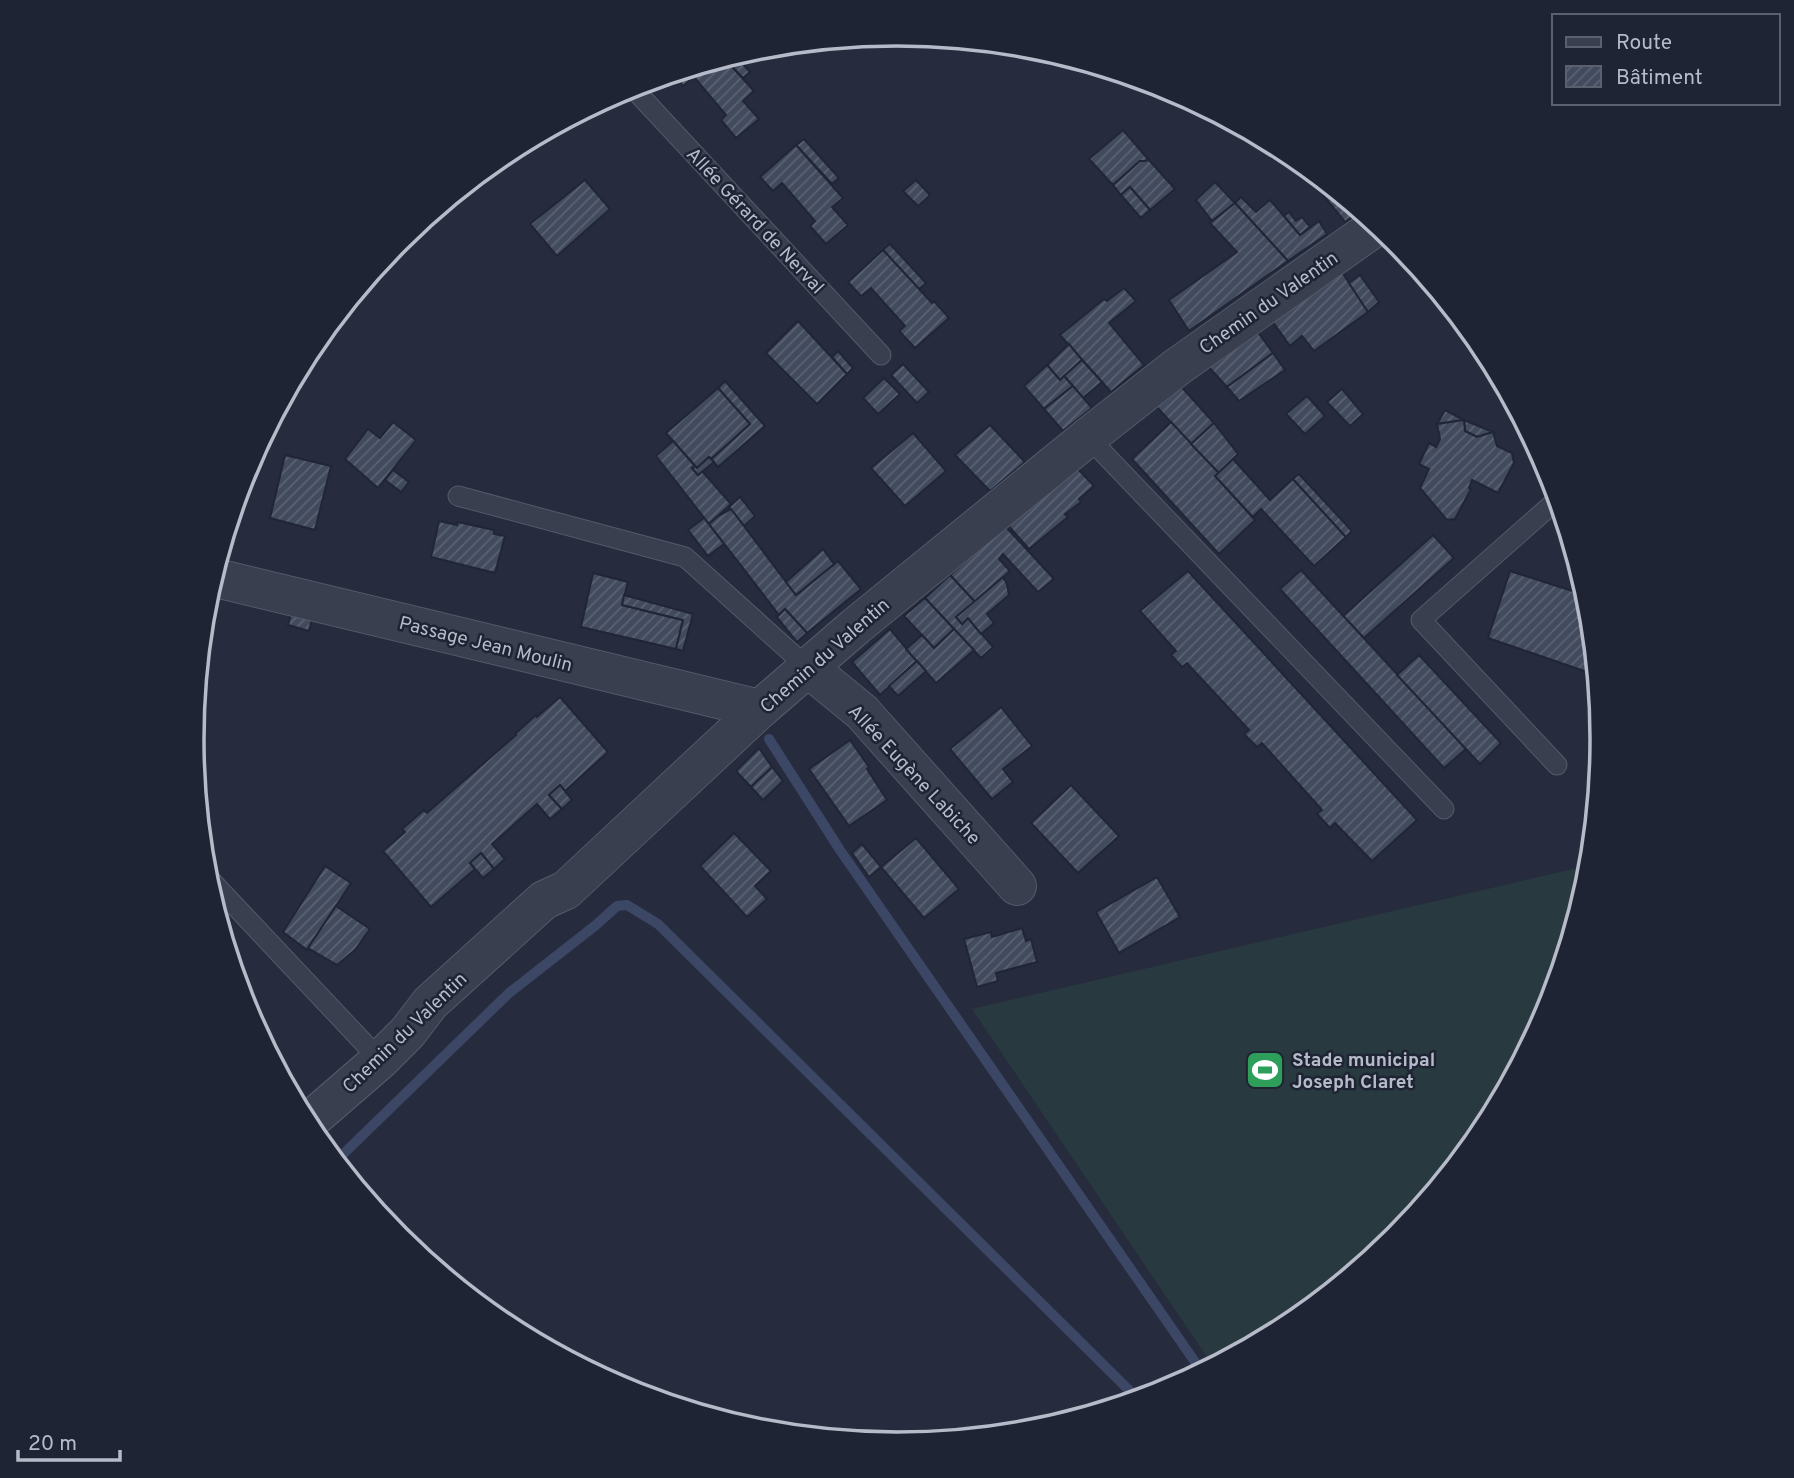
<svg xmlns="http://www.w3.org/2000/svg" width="1794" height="1478" viewBox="0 0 1794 1478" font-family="Overpass,sans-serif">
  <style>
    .garden { fill: #28393f }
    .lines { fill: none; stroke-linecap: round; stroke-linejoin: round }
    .stream { stroke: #3c4766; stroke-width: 10 }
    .building { fill: url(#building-hatch); stroke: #202635; stroke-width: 2 }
    .lane-casing { stroke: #545a69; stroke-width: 21 }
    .street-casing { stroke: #545a69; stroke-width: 40 }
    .lane { stroke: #393f4e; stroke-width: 19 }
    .street { stroke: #393f4e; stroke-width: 38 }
    .labels { text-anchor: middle; stroke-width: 5; stroke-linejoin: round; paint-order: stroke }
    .street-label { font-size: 19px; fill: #b6bac9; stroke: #1e2433 }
    .poi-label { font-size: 19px; font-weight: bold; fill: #b6bac9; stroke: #1e2433; text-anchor: start }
    .rim { fill: none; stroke: #b6bac9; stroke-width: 3.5 }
  </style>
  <defs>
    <pattern id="building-hatch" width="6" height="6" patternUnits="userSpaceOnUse" patternTransform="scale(1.75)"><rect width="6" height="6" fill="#424a5d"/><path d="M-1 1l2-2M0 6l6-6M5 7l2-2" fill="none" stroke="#5b6273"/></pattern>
  </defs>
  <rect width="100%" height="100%" fill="#262c3e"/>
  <!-- garden -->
  <path class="garden" d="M1590 865 1589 877 1549 1009 1484 1131 1396 1238 1289 1326 1213 1366 972 1009Z"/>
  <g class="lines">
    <!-- stream -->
    <g class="stream">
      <path d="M769 739 840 850 1202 1372"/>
      <path d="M335 1162 509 993 596 925 617 906 627 905 658 924 1139 1400"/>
    </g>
  </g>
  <!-- building -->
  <g class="building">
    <path d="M734 54 750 72 743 78 724 58Z"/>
    <path d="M724 58 754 91 743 101 759 119 736 138 721 120 726 115 694 77 683 86 673 73Z"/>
    <path d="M1123 130 1148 159 1146 161H1140L1113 185 1089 159Z"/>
    <path d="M804 139 839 178 832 184 796 145Z"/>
    <path d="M796 145 843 198 832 207 848 225 826 244 810 226 815 221 782 183 773 191 760 177Z"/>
    <path d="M1148 159 1175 189 1150 210 1130 187 1121 195 1113 185 1140 161H1146Z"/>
    <path d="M585 180 610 209 557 256 530 224Z"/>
    <path d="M916 180 930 195 918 206 903 191Z"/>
    <path d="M1215 182 1235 203 1212 221 1196 200Z"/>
    <path d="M1130 187 1150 210 1141 218 1121 195Z"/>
    <path d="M1332 188 1361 211 1345 222 1323 195Z"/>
    <path d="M1241 197 1256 212 1270 200 1300 235 1319 221 1327 234 1288 261 1235 203Z"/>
    <path d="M1235 203 1288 261 1189 331 1169 300 1237 252 1210 223Z"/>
    <path d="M1289 212 1296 221 1302 217 1310 227 1300 235 1284 216Z"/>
    <path d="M890 244 926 283 919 289 883 250Z"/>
    <path d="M883 250 932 303 934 301 949 318 915 348 899 331 905 326 871 288 861 296 848 282Z"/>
    <path d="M1340 269 1368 312 1314 351 1302 336 1290 346 1270 318Z"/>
    <path d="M1360 275 1379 302 1368 312 1349 283Z"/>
    <path d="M1124 288 1136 301 1109 323 1144 365 1111 392 1060 335 1104 299 1107 301Z"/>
    <path d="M798 321 847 374 817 404 766 353Z"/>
    <path d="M1255 328 1273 353 1227 387 1205 363Z"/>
    <path d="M1069 344 1082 360 1060 380 1047 365Z"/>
    <path d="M838 351 853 368 847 374 832 357Z"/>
    <path d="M1273 353 1285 370 1239 401 1227 387Z"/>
    <path d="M1082 360 1102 382 1083 398 1064 376Z"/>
    <path d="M903 364 929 392 917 403 891 375Z"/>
    <path d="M1047 365 1060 380 1064 376 1073 386 1044 409 1024 386Z"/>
    <path d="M884 378 900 394 878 414 863 398Z"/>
    <path d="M725 381 765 426 718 467 711 459 750 424 718 388Z"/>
    <path d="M1179 384 1214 423 1191 444 1154 404Z"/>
    <path d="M1073 386 1092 408 1063 431 1044 409Z"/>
    <path d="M718 388 750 424 711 459 709 457 697 468 666 433Z"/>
    <path d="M1342 389 1363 414 1350 426 1327 402Z"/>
    <path d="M1307 396 1325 416 1305 434 1286 414Z"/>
    <path d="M1445 410 1464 420 1437 424Z"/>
    <path d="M1464 420 1493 432 1477 437 1465 431Z"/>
    <path d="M1464 420 1465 431 1477 437 1493 432 1497 446 1512 453 1514 463 1498 493 1472 480 1469 488 1471 489 1455 519 1447 520 1420 488 1429 469 1419 464 1429 443 1436 447 1440 439 1437 424Z"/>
    <path d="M393 422 416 440 378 488 345 459 368 429 380 438Z"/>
    <path d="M1171 422 1219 473 1215 476 1255 520 1219 554 1132 459Z"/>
    <path d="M1214 423 1238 454 1219 473 1191 444Z"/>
    <path d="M990 425 1025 462 990 491 955 455Z"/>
    <path d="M913 433 946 471 905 506 871 468Z"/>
    <path d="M673 441 695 466 692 468 698 475 702 471 731 504 709 524 656 456Z"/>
    <path d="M285 455 331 466 315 530 270 518Z"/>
    <path d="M709 457 714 462 698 475 692 468 695 466 697 468Z"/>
    <path d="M1233 459 1270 500 1293 479 1346 537 1314 566 1261 509 1253 517 1215 476Z"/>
    <path d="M1076 467 1094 486 1079 499 1081 502 1065 514 1068 517 1029 549 1007 524Z"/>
    <path d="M393 470 409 482 401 492 385 480Z"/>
    <path d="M1299 474 1352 531 1346 537 1293 479Z"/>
    <path d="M740 497 755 516 744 526 729 507Z"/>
    <path d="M731 509 796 595 838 561 861 589 807 633 785 609 779 615 709 524 718 516Z"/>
    <path d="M704 518 724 544 708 556 688 530Z"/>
    <path d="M439 521 457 525 458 522 494 530V534L505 536 495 573 431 557Z"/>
    <path d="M1005 526 1054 579 1038 592 1003 554 999 559 1010 571 975 602 950 575Z"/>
    <path d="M1433 535 1454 558 1364 638 1343 616Z"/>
    <path d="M823 549 834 564 796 595 786 582Z"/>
    <path d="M1301 570 1466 749 1444 768 1280 589Z"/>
    <path d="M1188 571 1417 820 1372 861 1335 823 1330 828 1317 814 1322 810 1262 743 1257 747 1244 734 1249 730 1187 663 1182 667 1171 655 1176 651 1140 611Z"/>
    <path d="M1510 571 1588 596 1597 679 1586 676 1587 672 1488 638Z"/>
    <path d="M593 573 628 582 622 605 683 620 676 649 581 627Z"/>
    <path d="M950 575 975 602 956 617 962 624 968 618 993 647 981 658 925 598Z"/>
    <path d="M1003 577 1007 584 1009 595 987 614 994 623 981 634 968 618 962 624 956 617Z"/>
    <path d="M624 595 693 614 683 651 676 649 683 620 622 605Z"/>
    <path d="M925 598 954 629 934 648 904 616Z"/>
    <path d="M785 609 807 633 797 642 777 617Z"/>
    <path d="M292 610 313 615 309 631 288 625Z"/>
    <path d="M890 629 917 661 880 695 852 662Z"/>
    <path d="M954 629 974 650 936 683 906 649 922 635 934 648Z"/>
    <path d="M1419 655 1501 743 1480 764 1397 675Z"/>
    <path d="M917 661 926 671 898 696 889 686Z"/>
    <path d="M560 697 608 752 565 791 560 785 549 795 562 809 550 819 537 804 492 844 505 859 494 869 481 853 470 863 475 869 431 907 383 851 405 832 402 829 424 810 427 813 516 735 515 734 536 715 537 717Z"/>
    <path d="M1001 707 1032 746 1003 769 1013 782 992 799 950 749Z"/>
    <path d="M850 740 869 767 867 769 887 800 849 826 809 769Z"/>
    <path d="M759 748 772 767 751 787 736 771Z"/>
    <path d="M772 767 783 781 763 800 751 787Z"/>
    <path d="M560 785 572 800 562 809 549 795Z"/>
    <path d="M1071 785 1119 836 1078 873 1031 823Z"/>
    <path d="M734 833 771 871 755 886 767 899 747 917 700 866Z"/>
    <path d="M916 838 959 889 924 918 881 867Z"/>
    <path d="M862 844 881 867 869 877 852 853Z"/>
    <path d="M481 853 494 869 483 878 470 863Z"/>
    <path d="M325 866 351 883 307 950 283 932Z"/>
    <path d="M1157 877 1180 917 1119 953 1096 912Z"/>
    <path d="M336 906 370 929 355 950 337 965 308 948Z"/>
    <path d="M1022 928 1026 941 1031 939 1037 962 996 973 998 981 977 987 964 939 991 932 992 937Z"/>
  </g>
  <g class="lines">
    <!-- lane casing -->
    <g class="lane-casing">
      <g id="lane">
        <path d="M631 86 881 355"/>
        <path d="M1088 437 1444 809"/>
        <path d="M458 496 685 557 807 667"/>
        <path d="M1557 765 1421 620 1558 499"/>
        <path d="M204 873 380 1060"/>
      </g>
    </g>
    <!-- street casing -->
    <g class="street-casing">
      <g id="street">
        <path d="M212 577 760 709"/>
        <path d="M807 667 862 712 1017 886"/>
        <path d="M306 1124 380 1060 408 1032 430 1003 544 900 566 890 760 709 856 626 1088 437 1177 367 1378 225"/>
      </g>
    </g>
    <!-- lane -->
    <use href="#lane" class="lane"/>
    <!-- street -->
    <use href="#street" class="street"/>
  </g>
  <!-- icons -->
  <defs>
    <g id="stadium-square" transform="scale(2.0125)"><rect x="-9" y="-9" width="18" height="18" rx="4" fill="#2e9e5b" stroke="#1e2433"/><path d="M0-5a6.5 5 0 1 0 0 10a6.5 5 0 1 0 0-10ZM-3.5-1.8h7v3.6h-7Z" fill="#fff"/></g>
  </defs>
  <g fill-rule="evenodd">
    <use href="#stadium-square" x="1265" y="1070"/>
  </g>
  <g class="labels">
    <!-- street labels -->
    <g class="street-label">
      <text transform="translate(756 220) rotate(47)" y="7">Allée Gérard de Nerval</text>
      <text transform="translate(1268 302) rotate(-35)" y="7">Chemin du Valentin</text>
      <text transform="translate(486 643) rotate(14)" y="7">Passage Jean Moulin</text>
      <text transform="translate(824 655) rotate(-41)" y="7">Chemin du Valentin</text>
      <text transform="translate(915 774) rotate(47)" y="7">Allée Eugène Labiche</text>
      <text transform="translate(404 1032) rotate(-44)" y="7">Chemin du Valentin</text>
    </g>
    <!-- poi labels -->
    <g class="poi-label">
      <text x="1292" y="1066">Stade municipal<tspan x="1292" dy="22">Joseph Claret</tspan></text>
    </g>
  </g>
  <!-- crop -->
  <path d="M0 0H1794V1478H0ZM204 739a693 693 0 1 1 1386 0a693 693 0 1 1-1386 0Z" fill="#1e2433" fill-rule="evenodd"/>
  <path class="rim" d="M204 739a693 693 0 1 1 1386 0a693 693 0 1 1-1386 0Z"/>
  <!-- legend -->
  <rect x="1552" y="14" width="228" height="91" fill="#1e2433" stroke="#5b606f" stroke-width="2"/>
  <rect x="1566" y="37" width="35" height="10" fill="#393f4e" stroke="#5b606f" stroke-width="2"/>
  <text x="1616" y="49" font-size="21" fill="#b6bac9">Route</text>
  <rect x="1566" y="66" width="35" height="21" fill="url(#building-hatch)" stroke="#5b606f" stroke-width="2"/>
  <text x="1616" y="84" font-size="21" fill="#b6bac9">Bâtiment</text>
  <!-- scale -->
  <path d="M18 1450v10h102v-10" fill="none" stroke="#b6bac9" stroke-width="3.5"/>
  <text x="28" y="1450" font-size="21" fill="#b6bac9" stroke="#1e2433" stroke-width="5" paint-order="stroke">20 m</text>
</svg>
